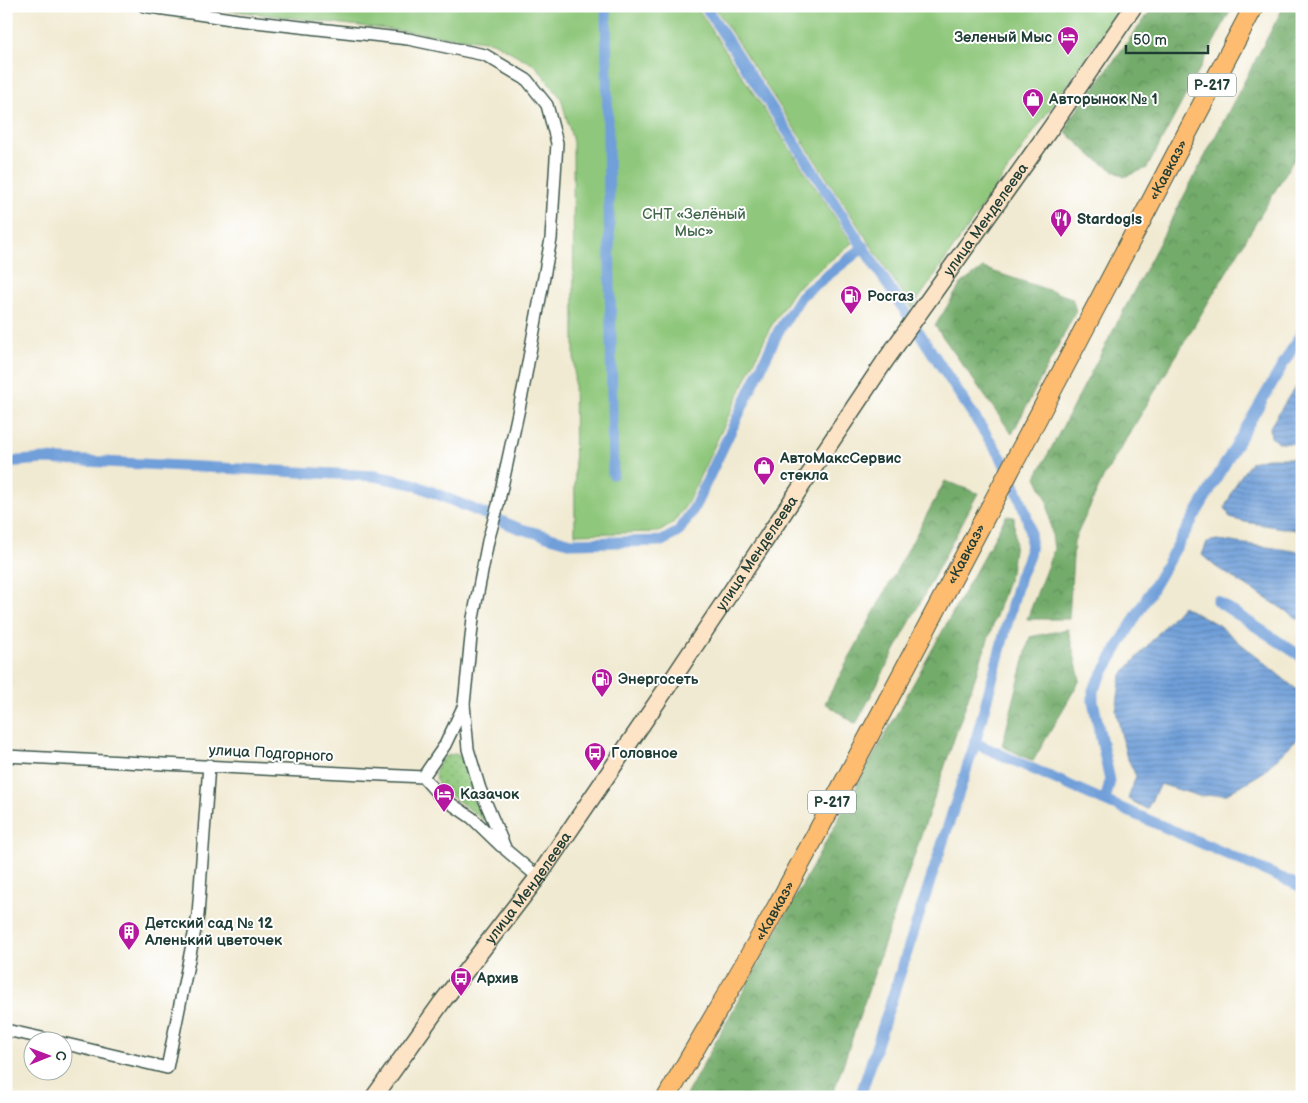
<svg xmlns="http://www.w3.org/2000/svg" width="1308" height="1103" viewBox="0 0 1308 1103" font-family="'Balsamiq Sans',sans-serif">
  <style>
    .grass { fill: url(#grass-dots); stroke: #578258 }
    .forest { fill: url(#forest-crowns); stroke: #497450 }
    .garden { fill: #8fc77b; stroke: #578258 }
    .water { fill: url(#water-rules); stroke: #476e86 }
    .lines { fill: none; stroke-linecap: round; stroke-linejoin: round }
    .canal { stroke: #6f9fd9; stroke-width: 11 }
    .minor-casing { stroke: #3e574c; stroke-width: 14 }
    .secondary-casing { stroke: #3e574c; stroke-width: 19 }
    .trunk-casing { stroke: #3e574c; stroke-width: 21 }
    .minor { stroke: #fff; stroke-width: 11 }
    .secondary { stroke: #fee4c6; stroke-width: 16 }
    .trunk { stroke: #fdbc70; stroke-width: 19 }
    .labels { text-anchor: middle; stroke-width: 4; stroke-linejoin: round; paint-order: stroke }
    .shield { fill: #fff; stroke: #627771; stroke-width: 1 }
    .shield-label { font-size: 14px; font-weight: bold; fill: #1f3d34 }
    .poi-label { font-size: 15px; font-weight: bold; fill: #1f3d34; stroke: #fff; text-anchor: start }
    .street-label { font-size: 15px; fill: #1f3d34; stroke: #fff }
    .park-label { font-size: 15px; fill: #416649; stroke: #fff }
  </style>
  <defs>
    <pattern id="grass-dots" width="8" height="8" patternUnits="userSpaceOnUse" patternTransform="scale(1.25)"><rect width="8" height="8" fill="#8fc77b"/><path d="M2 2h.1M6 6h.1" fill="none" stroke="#74a366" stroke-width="1.8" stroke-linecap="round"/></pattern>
    <pattern id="forest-crowns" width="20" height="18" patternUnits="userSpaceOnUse" patternTransform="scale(1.25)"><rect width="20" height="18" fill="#73ac6b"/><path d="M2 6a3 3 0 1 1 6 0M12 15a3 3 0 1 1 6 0" fill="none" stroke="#5e8d59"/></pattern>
    <pattern id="water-rules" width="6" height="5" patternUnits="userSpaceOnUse" patternTransform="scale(1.25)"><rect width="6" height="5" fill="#6f9fd9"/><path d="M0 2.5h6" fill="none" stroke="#5b83b1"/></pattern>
  </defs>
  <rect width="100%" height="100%" fill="#fff"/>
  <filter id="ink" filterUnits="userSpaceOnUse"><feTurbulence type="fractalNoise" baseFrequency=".02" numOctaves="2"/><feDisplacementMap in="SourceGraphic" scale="10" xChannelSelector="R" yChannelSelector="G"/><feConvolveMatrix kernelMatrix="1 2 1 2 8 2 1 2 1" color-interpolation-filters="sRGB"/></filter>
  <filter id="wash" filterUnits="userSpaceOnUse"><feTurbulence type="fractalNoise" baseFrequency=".0096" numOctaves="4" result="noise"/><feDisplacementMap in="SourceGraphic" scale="20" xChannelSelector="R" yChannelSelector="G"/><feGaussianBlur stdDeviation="1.12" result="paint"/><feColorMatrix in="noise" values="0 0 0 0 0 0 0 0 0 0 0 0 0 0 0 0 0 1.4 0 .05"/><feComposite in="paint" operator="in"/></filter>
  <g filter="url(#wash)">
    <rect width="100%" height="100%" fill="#f1ead2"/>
    <!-- grass -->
    <path class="grass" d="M456 754 463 758 467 765 486 817 483 820C472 809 443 793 437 782 434 776 435 771 438 766 442 757 447 755 456 754Z"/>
    <!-- forest -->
    <g class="forest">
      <path d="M1154 6H1233L1147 168 1124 177 1094 158 1066 132 1072 117Z"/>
      <path d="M1284 6H1302V146L1104 476 1074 541 1069 619H1027L1054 549 1047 500 1036 477Z"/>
      <path d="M983 268 1072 298 1076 311 1012 434 935 326 961 284Z"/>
      <path d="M945 481 978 493 856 724 825 703Z"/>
      <path d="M1006 516 1014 517 1015 542 1011 572 832 1097H685Z"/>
      <path d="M1068 629 1080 680 1033 761 1002 746 1030 637Z"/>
    </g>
    <!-- garden -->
    <g class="garden">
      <path d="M193 6H696L852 243 795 289 770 328 687 504 672 524 659 532 575 534 573 142 561 98 536 66 493 42Z"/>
      <path d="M714 6H1121L912 308Z"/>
    </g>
    <!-- water -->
    <g class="water">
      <path d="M1302 380V444L1280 443 1271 437 1270 427 1291 393Z"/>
      <path d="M1267 458H1302V531L1245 522 1230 518 1225 507 1238 480 1251 462Z"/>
      <path d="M1217 540 1302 552V621L1216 567 1202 555 1207 542Z"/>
      <path d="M1182 606 1217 624 1302 694V734L1262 773 1227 794 1199 796 1160 784 1147 809 1128 799 1136 776 1126 755 1116 711 1121 676Z"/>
    </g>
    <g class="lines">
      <!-- canal -->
      <g class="canal">
        <path d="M606 6 613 474"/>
        <path d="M705 6 1002 459C1014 486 1037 525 1029 555 1027 562 1023 569 1020 576L975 743 860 1097"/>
        <path d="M6 464 18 461 45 459 375 476 413 484 518 528 572 543 662 541 678 532 694 508 778 332 801 296 864 247"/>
        <path d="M1217 601 1302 657"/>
        <path d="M975 743 1091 795 1302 887"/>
        <path d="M1105 801 1110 781 1093 701V690L1302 332"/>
      </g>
    </g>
  </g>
  <g filter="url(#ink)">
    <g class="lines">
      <!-- minor casing -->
      <g class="minor-casing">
        <g id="minor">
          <path d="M144 6 238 20 408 39 485 55 527 80 547 105 557 143 551 239 523 390 498 505 488 541 473 618 464 704 468 749 480 789 506 850 538 877"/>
          <path d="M6 756 423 777 440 796 472 818 501 846"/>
          <path d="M423 777 445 745 464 705"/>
          <path d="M6 1030 51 1040"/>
          <path d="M62 1043 167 1068 198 915 209 765"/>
        </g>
      </g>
      <!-- secondary casing -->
      <g class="secondary-casing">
        <g id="secondary">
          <path id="s1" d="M374 1097 442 1002 538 877 666 689 885 361 1050 129 1134 6"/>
        </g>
      </g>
      <!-- trunk casing -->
      <g class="trunk-casing">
        <g id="trunk">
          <path id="s2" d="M667 1097C702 1036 739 975 773 914 937 613 1094 309 1254 6"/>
        </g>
      </g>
      <!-- minor -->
      <use href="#minor" class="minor"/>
      <!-- secondary -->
      <use href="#secondary" class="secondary"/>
      <!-- trunk -->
      <use href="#trunk" class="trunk"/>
    </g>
  </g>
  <!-- icons -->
  <defs>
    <g id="hotel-pin" transform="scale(1.125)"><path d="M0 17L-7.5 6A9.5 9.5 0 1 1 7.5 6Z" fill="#b5179e" stroke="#fff"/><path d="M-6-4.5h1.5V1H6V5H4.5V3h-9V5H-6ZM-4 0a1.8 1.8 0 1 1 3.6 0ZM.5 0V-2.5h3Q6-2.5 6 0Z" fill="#fff"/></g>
    <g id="shop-pin" transform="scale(1.125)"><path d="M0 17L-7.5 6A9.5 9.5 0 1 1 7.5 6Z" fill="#b5179e" stroke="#fff"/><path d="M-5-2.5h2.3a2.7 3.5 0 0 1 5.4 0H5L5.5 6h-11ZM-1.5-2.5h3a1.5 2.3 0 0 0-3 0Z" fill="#fff"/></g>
    <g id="restaurant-pin" transform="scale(1.125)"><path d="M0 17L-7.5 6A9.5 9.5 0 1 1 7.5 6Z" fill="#b5179e" stroke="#fff"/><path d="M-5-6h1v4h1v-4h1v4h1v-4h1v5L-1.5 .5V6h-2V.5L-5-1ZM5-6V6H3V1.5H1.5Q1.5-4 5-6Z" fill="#fff"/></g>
    <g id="fuel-pin" transform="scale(1.125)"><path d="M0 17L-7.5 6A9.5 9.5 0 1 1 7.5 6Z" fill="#b5179e" stroke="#fff"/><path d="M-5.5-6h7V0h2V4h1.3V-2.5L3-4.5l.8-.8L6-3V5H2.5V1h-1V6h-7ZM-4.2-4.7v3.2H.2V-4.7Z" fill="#fff"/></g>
    <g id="bus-pin" transform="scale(1.125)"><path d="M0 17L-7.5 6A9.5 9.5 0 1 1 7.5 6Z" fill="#b5179e" stroke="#fff"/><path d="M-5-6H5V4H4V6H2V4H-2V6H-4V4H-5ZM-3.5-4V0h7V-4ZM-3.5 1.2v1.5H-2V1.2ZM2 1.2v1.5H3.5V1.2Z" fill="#fff"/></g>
    <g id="building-pin" transform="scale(1.125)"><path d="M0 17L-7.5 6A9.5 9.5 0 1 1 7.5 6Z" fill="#b5179e" stroke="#fff"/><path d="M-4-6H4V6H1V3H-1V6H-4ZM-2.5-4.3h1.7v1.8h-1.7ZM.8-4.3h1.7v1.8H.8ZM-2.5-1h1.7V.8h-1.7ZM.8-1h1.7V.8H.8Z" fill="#fff"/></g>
  </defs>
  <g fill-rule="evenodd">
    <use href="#hotel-pin" x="1068" y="37"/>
    <use href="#shop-pin" x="1033" y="99"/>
    <use href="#restaurant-pin" x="1061" y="219"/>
    <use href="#fuel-pin" x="851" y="296"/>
    <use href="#shop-pin" x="764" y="467"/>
    <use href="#fuel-pin" x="602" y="679"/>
    <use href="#bus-pin" x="595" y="753"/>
    <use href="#hotel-pin" x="444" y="794"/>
    <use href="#building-pin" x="129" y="932"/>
    <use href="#bus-pin" x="461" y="978"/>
  </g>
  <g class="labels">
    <!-- shield labels -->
    <g class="shield">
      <rect x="1188" y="73.5" width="48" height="23" rx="4"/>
      <rect x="808" y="790.5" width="48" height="23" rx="4"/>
    </g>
    <g class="shield-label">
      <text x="1212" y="90">Р-217</text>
      <text x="832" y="807">Р-217</text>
    </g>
    <!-- poi labels -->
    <g class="poi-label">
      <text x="1052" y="42" text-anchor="end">Зеленый Мыс</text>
      <text x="1049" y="104">Авторынок № 1</text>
      <text x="1077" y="224">Stardog!s</text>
      <text x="867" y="301">Росгаз</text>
      <text x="780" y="463">АвтоМаксСервис<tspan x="780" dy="17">стекла</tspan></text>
      <text x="618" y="684">Энергосеть</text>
      <text x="611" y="758">Головное</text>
      <text x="460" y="799">Казачок</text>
      <text x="145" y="928">Детский сад № 12<tspan x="145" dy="17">Аленький цветочек</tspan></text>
      <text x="477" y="983">Архив</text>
    </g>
    <!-- street labels -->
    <g class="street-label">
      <text dy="5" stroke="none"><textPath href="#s2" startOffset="1054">«Кавказ»</textPath></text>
      <text dy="5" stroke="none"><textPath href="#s1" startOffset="1070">улица Менделеева</textPath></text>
      <text dy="5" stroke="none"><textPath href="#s1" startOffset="665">улица Менделеева</textPath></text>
      <text dy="5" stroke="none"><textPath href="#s2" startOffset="620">«Кавказ»</textPath></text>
      <text transform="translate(271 753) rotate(3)" y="5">улица Подгорного</text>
      <text dy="5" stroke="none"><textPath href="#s1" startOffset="260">улица Менделеева</textPath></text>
      <text dy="5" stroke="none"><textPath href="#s2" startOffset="215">«Кавказ»</textPath></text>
    </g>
    <!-- park labels -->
    <g class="park-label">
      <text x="694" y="219">СНТ «Зелёный<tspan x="694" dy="17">Мыс»</tspan></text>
    </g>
  </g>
  <!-- margin -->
  <rect width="1308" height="1103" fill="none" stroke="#fff" stroke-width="25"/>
  <!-- north arrow -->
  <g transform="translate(48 1056) rotate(89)"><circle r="24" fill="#ffffff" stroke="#a5b1ae"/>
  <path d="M0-4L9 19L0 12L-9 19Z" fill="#b5179e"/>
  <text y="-8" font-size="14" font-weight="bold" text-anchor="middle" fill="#1f3d34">С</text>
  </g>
  <!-- scale -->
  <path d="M1126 45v8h82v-8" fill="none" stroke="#1f3d34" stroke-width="2.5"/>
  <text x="1133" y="45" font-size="15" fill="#1f3d34" stroke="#ffffff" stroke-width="4" paint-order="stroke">50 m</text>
</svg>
